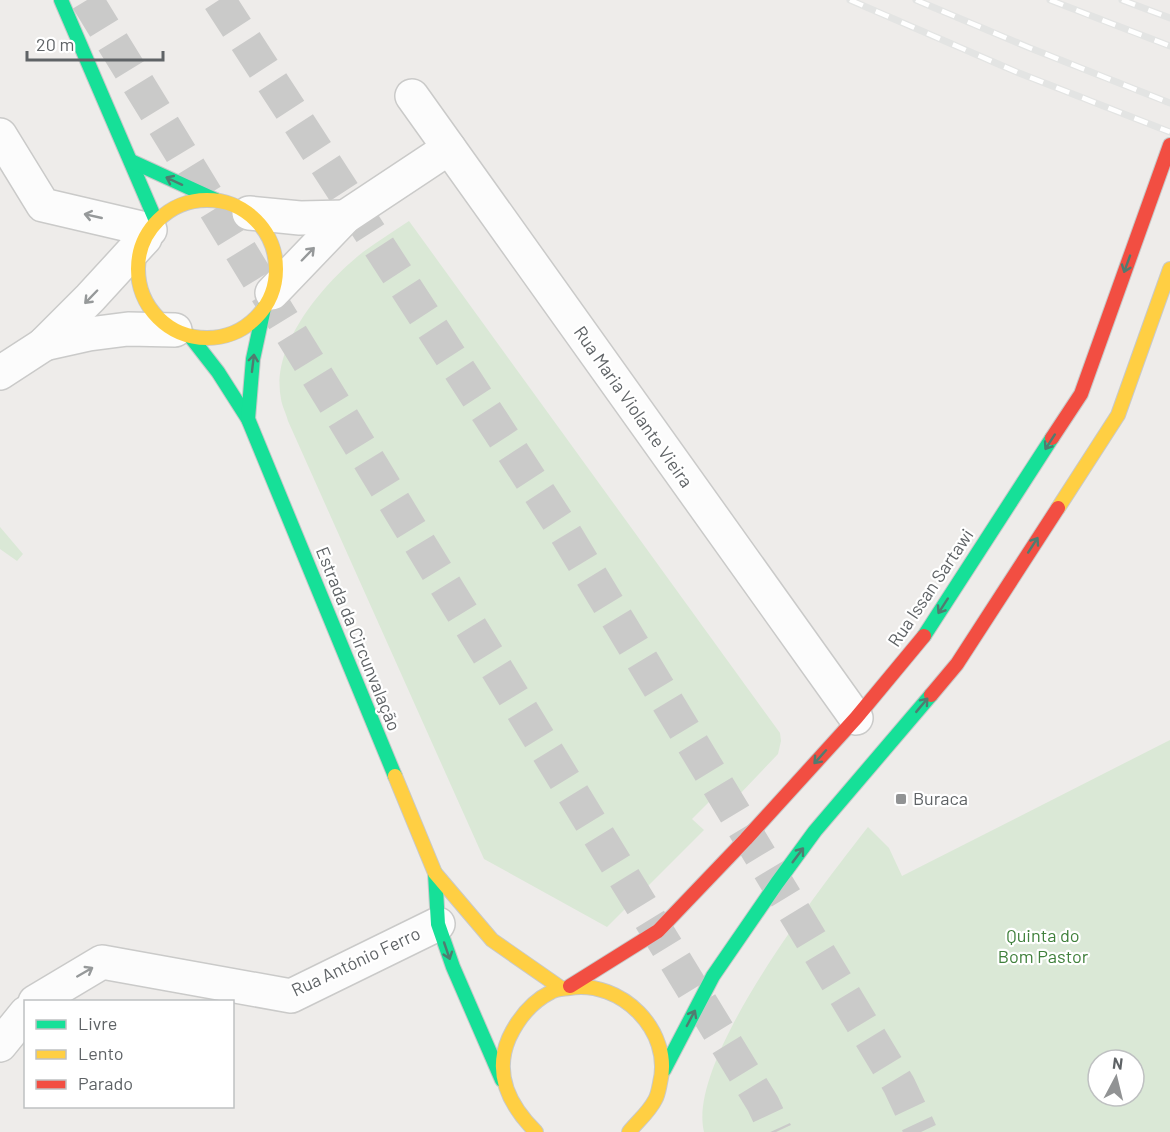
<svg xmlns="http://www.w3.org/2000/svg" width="1170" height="1132" viewBox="0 0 1170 1132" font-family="Barlow,sans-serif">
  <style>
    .green { fill: #dae8d6; fill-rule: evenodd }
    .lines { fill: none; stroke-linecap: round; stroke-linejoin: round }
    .highway-tunnel { stroke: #cacac9; stroke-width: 33; stroke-dasharray: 33 16; stroke-linecap: butt }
    .street-casing { stroke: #cacac9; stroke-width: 36 }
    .fast-casing { stroke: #c8c9c9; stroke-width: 16 }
    .slow-casing { stroke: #c8c9c9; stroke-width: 16 }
    .jam-casing { stroke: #c8c9c9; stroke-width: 16 }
    .street { stroke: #fcfcfc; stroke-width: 33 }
    .fast { stroke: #16e098; stroke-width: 14 }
    .slow { stroke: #ffcf43; stroke-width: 14 }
    .jam { stroke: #f24e42; stroke-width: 14 }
    .rail-casing { stroke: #e3e4e3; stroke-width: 7 }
    .rail { stroke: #fff; stroke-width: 4.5; stroke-dasharray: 14; stroke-linecap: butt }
    .oneway { stroke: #507c70 }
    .oneway2 { stroke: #96999a }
    .poi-dot { fill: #919394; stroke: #fff; stroke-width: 2 }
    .labels { text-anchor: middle; stroke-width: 4.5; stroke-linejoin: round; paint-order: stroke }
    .street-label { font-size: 18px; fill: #5f6366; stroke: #fff }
    .poi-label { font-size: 18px; fill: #5f6366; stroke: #fff; text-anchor: start }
    .park-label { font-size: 18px; fill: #40803c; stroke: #fff }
  </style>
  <rect width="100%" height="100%" fill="#eeecea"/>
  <!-- green -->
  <g class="green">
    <path d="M409 221 780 733 781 741 778 754 737 797 725 786 692 819 704 830 607 927 484 859 288 421C286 413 282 406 281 399 270 345 324 283 363 252 378 241 394 231 409 221Z"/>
    <path d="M0 527 23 554 17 561 0 549Z"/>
    <path d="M1170 740V1132H704C686 1059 822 886 868 827L889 848 902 876ZM1098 1060H1134V1096H1098Z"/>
  </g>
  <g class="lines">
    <!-- highway-tunnel -->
    <g class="highway-tunnel">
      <path d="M87 0 763 1104 776 1132"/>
      <path d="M219 0 564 531 899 1085 921 1132"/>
    </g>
    <!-- street casing -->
    <g class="street-casing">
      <g id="street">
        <path d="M412 96 856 718"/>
        <path d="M0 135 43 205 150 230"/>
        <path d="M249 213 300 218 345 217"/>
        <path d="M272 293 345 217 449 148"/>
        <path d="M44 344 89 334 128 329 175 330"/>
        <path d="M0 373 43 345 90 298 145 238"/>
        <path d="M35 1002 102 962 291 996 438 924"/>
        <path d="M0 1045 26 1013"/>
      </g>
    </g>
    <!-- fast casing -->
    <g class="fast-casing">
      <g id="fast">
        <path d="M61 0 156 221"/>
        <path d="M131 161 216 200"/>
        <path d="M190 336 218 372 248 419 395 776"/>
        <path d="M248 419 253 359 264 308"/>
        <path d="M924 636 1052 438"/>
        <path d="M435 873 438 924 453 967 502 1080"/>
        <path d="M664 1070 713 976 777 883 815 831 931 695"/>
      </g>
    </g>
    <!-- slow casing -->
    <g class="slow-casing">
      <g id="slow">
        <circle cx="207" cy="269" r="69"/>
        <path d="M1058 508 1118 415 1170 269"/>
        <path d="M395 776 435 873 492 940 561 988"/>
        <path d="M536 1132C510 1106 493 1075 509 1038 518 1019 531 1002 551 992 556 989 563 989 569 988 621 979 673 1031 660 1083 659 1088 658 1095 655 1100 649 1112 637 1122 629 1132"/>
      </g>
    </g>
    <!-- jam casing -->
    <g class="jam-casing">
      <g id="jam">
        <path d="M1052 438 1081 394 1170 145"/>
        <path d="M931 695 957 664 1058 508"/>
        <path d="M570 986 658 931 746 839 856 718 924 636"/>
      </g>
    </g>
    <!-- street -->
    <use href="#street" class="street"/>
    <!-- fast -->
    <use href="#fast" class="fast"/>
    <!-- slow -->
    <use href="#slow" class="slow"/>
    <!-- jam -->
    <use href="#jam" class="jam"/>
    <!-- rail casing -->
    <g class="rail-casing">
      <g id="rail">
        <path d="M850 0 1019 73 1170 132"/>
        <path d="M916 0 1030 48 1170 103"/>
        <path d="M1050 0 1170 46"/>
        <path d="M1122 0 1170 18"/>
      </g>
    </g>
    <!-- rail -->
    <use href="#rail" class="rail"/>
  </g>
  <!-- one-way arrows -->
  <defs><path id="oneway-shaft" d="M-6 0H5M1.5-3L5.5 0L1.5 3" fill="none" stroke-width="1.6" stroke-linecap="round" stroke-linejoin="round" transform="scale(1.5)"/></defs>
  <g class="oneway">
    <use href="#oneway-shaft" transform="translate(174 181) rotate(-155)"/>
    <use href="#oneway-shaft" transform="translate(1127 264) rotate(110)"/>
    <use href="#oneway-shaft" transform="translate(253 363) rotate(-83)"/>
    <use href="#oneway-shaft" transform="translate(1050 442) rotate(123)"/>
    <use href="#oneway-shaft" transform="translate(1033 545) rotate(-57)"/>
    <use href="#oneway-shaft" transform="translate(943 606) rotate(123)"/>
    <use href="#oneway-shaft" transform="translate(922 705) rotate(-50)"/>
    <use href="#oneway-shaft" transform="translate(820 757) rotate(132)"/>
    <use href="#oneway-shaft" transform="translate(798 855) rotate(-53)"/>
    <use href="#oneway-shaft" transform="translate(447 951) rotate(71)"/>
    <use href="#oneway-shaft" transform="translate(691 1018) rotate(-62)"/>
  </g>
  <g class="oneway2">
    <use href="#oneway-shaft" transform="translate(93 216) rotate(-167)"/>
    <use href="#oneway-shaft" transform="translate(308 254) rotate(-46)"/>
    <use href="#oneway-shaft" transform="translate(91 297) rotate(134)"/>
    <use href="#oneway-shaft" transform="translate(85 972) rotate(-30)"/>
  </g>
  <!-- markers -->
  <rect class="poi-dot" x="895" y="793" width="12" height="12" rx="3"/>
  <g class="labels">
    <!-- street labels -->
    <g class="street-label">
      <text transform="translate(633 407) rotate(55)" y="6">Rua Maria Violante Vieira</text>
      <text transform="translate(931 588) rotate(-56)" y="6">Rua Issan Sartawi</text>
      <text transform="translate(358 639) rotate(68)" y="6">Estrada da Circunvalação</text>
      <text transform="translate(356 962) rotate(-25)" y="6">Rua António Ferro</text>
    </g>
    <!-- poi labels -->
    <g class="poi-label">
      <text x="913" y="805">Buraca</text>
    </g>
    <!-- park labels -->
    <g class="park-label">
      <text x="1043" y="942">Quinta do<tspan x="1043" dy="21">Bom Pastor</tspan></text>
    </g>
  </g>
  <!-- legend -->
  <rect x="24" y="1000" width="210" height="108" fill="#ffffff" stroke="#bfc1c2" stroke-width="1.5"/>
  <rect x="36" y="1020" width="30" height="9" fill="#16e098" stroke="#bfc1c2" stroke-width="1.5"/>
  <text x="78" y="1030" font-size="18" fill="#5f6366">Livre</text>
  <rect x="36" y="1050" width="30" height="9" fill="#ffcf43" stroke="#bfc1c2" stroke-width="1.5"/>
  <text x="78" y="1060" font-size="18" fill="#5f6366">Lento</text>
  <rect x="36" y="1080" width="30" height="9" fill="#f24e42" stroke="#bfc1c2" stroke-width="1.5"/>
  <text x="78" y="1090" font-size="18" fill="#5f6366">Parado</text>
  <!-- north arrow -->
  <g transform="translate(1116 1078) rotate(7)"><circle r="28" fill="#ffffff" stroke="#bfc1c2" stroke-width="1.5"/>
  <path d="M0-4.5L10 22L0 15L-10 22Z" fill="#919394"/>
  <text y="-9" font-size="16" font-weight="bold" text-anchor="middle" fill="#5f6366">N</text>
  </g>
  <!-- scale -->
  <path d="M27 51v9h136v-9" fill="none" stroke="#5f6366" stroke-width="3"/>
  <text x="36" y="51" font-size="18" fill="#5f6366" stroke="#ffffff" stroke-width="4.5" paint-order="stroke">20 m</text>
</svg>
